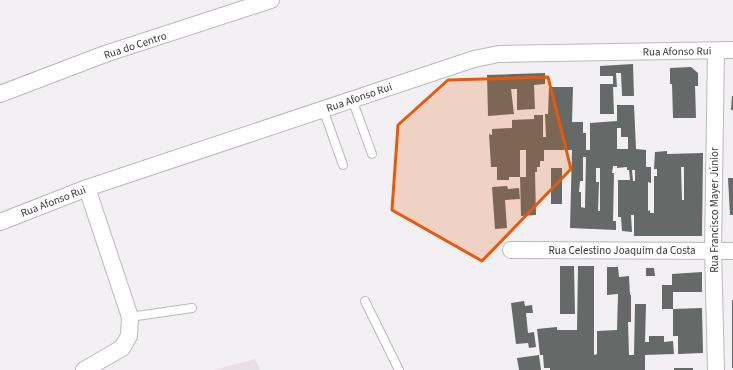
<svg xmlns="http://www.w3.org/2000/svg" width="733" height="370" viewBox="0 0 733 370" font-family="'Source Sans 3',sans-serif">
  <style>
    .built { fill: #e8dfe7 }
    .building { fill: #656968; fill-rule: evenodd }
    .lines { fill: none; stroke-linecap: round; stroke-linejoin: round }
    .service-casing { stroke: #bcb9bc; stroke-width: 10 }
    .minor-casing { stroke: #bcb9bc; stroke-width: 18 }
    .service { stroke: #fff; stroke-width: 8 }
    .minor { stroke: #fff; stroke-width: 16 }
    .marked { fill: #e8590c; fill-opacity: 0.2; stroke: #e8590c; stroke-width: 3; stroke-linejoin: round }
    .labels { text-anchor: middle; stroke-width: 4; stroke-linejoin: round; paint-order: stroke }
    .street-label { font-size: 11px; fill: #3a393a; stroke: #fff }
  </style>
  <rect width="100%" height="100%" fill="#f3f0f3"/>
  <!-- built -->
  <path class="built" d="M255 359 260 370H214Z"/>
  <!-- building -->
  <g class="building">
    <path d="M633 64 634 96H622L621 73H616L617 87H613L614 114H600V84H613V76H600V66Z"/>
    <path d="M691 67 698 73V86H695L696 118H673L672 84H670V68Z"/>
    <path d="M545 73V84L534 85 535 109 517 110V89H511L514 114 488 116 487 75Z"/>
    <path d="M549 87H573L572 122H583V133H586V150H590V123L617 121V105H634L636 149 646 150V167H651V183L648 182V211L650 210V213H654V176H657V169H654L655 152 667 151V154L703 153 702 236H634V215H631L632 232 622 231 621 217H618V180H630L629 170H627V167L617 168V166H613L612 173H614L613 221H616V230L570 228 572 150H544V161H540V167H537V172H535L536 215 521 216 520 177H526V150H520V177H509V180H497V167H491L489 134 492 135V129L512 128V120L534 119V115H543V137H546L545 114H548ZM617 128H621V137H628V149H617ZM583 157H586L585 208 581 207V192H579L580 181H583ZM681 167H684V200H682ZM596 168H600V211H598L599 182H596ZM632 170H635V181H633Z"/>
    <path d="M732 96H733V110H731Z"/>
    <rect x="551" y="168" width="11" height="36"/>
    <path d="M728 178H733V215H730Z"/>
    <path d="M507 186 508 189 519 188 520 199 505 200 507 228 495 229 492 187Z"/>
    <path d="M560 266H574L575 314H560Z"/>
    <path d="M578 266H594V355L597 354V331L617 330 618 294 607 295V267H618L619 277 629 276 630 295H631V322H628L629 355H634L635 304H646L645 342H649V336H664V342L673 341 674 354 645 355V370H550V368H544L543 355H540L537 329 557 327V330H577Z"/>
    <path d="M646 268H654L655 276H646Z"/>
    <path d="M702 272V292H673V309H662V285H672V274Z"/>
    <rect x="732" y="300" width="1" height="68"/>
    <path d="M524 301 525 306 532 305 533 313H526L528 333 534 332 536 347 529 348 528 343 516 344 511 303Z"/>
    <path d="M702 308 703 353 678 354V336H673V309Z"/>
    <path d="M539 355 541 370H519L517 358Z"/>
    <rect x="674" y="368" width="19" height="2"/>
  </g>
  <g class="lines">
    <!-- service casing -->
    <g class="service-casing">
      <g id="service">
        <path d="M352 99 372 154"/>
        <path d="M323 109 343 165"/>
        <path d="M365 301 399 370"/>
        <path d="M130 317 192 308"/>
      </g>
    </g>
    <!-- minor casing -->
    <g class="minor-casing">
      <g id="minor">
        <path d="M0 94 105 54 271 0"/>
        <path d="M0 222 87 188 474 59 499 54 733 50"/>
        <path d="M511 250 733 251"/>
        <path d="M84 370 122 348 129 336 130 317 87 188"/>
        <path d="M716 370 713 250 716 51"/>
      </g>
    </g>
    <!-- service -->
    <use href="#service" class="service"/>
    <!-- minor -->
    <use href="#minor" class="minor"/>
  </g>
  <!-- marked area -->
  <path class="marked" d="M548 77 571 169 482 261 392 210 398 125 448 80Z"/>
  <g class="labels">
    <!-- street labels -->
    <g class="street-label">
      <text transform="translate(135 45) rotate(-18)" y="4">Rua do Centro</text>
      <text transform="translate(677 51) rotate(-1)" y="4">Rua Afonso Rui</text>
      <text transform="translate(359 97) rotate(-19)" y="4">Rua Afonso Rui</text>
      <text transform="translate(53 201) rotate(-21)" y="4">Rua Afonso Rui</text>
      <text transform="translate(714 210) rotate(-90)" y="4">Rua Francisco Mayer Júnior</text>
      <text x="622" y="254">Rua Celestino Joaquim da Costa</text>
    </g>
  </g>
</svg>
